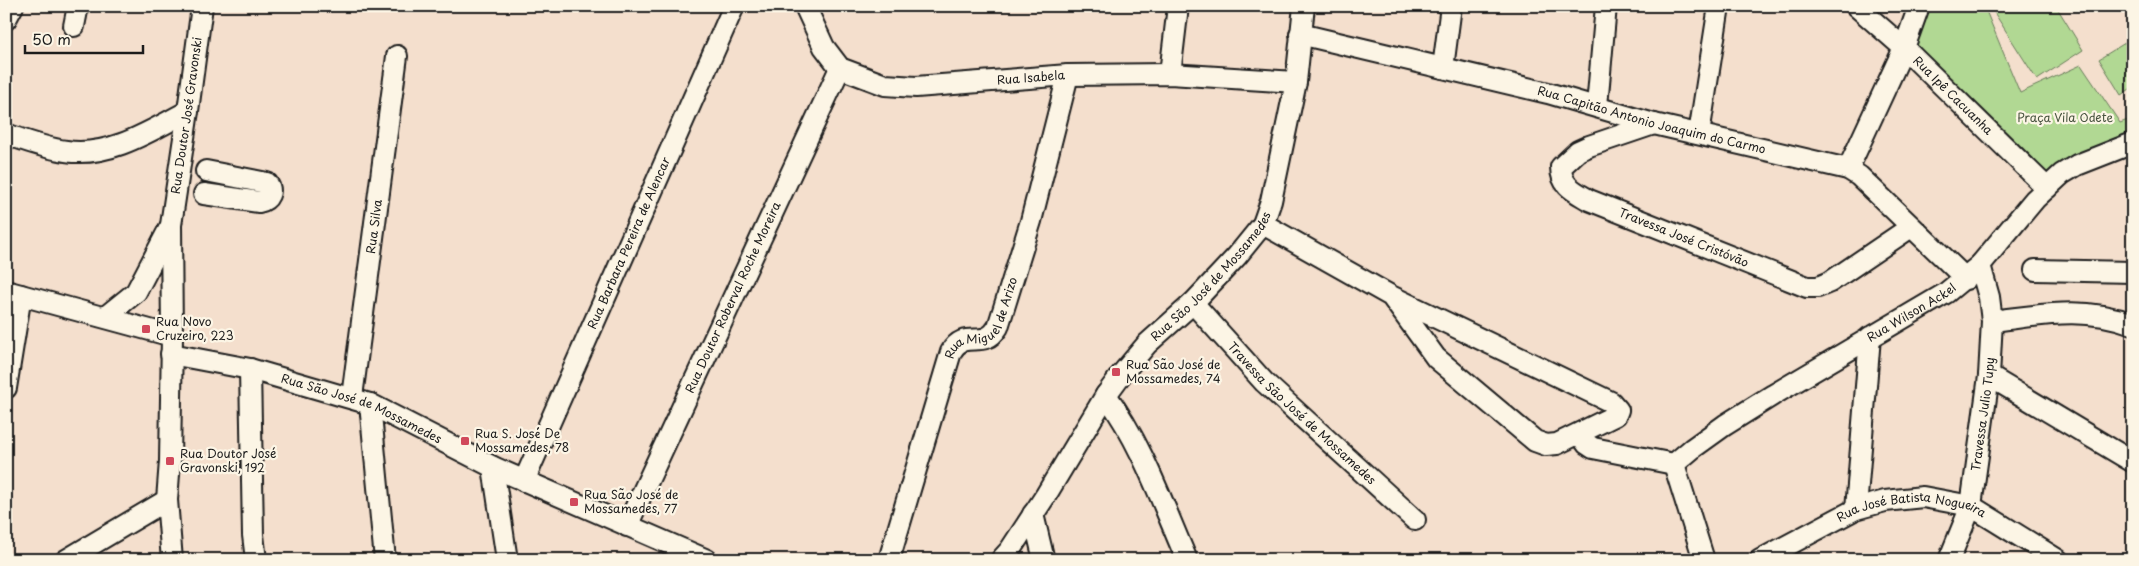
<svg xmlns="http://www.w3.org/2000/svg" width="2139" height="566" viewBox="0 0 2139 566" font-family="'Playpen Sans',sans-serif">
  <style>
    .green { fill: #b1d893; stroke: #667a58 }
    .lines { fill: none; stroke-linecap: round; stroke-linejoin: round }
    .minor-casing { stroke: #1c1c1c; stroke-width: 24 }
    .minor { stroke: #fcf5e5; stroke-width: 20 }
    .poi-dot { fill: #d1495b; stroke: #fcf5e5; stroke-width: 2 }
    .labels { text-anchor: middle; stroke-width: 4.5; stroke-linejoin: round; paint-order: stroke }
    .street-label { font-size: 12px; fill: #1c1c1c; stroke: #fcf5e5 }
    .park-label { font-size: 12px; fill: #495440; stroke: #fcf5e5 }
    .poi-label { font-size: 12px; fill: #1c1c1c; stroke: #fcf5e5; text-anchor: start }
  </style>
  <rect width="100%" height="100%" fill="#f4dfcd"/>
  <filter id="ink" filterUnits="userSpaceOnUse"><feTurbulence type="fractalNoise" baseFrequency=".02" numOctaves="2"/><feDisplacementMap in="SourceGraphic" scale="10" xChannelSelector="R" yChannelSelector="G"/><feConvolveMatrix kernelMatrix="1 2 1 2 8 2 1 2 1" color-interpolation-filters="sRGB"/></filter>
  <g filter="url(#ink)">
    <!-- green -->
    <g class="green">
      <path d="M1920 6H1984L2020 93 2081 65 2120 123 2133 118V139L2050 178 1908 47Z"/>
      <path d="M1990 6H2056L2083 50 2037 80Z"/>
      <path d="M2133 38V87L2121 95 2099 59Z"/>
    </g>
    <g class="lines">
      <!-- minor casing -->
      <g class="minor-casing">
        <g id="minor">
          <path id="s1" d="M805 6 824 47 840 68 885 85 916 87 1068 75 1170 74 1296 82"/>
          <path id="s2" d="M1856 6 1904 48 2047 188"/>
          <path d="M6 19 13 6"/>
          <path d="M74 26 78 6"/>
          <path id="s3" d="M1300 34 1548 93 1654 124 1848 169 1859 176 1966 279"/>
          <path d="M1443 68 1451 6"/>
          <path d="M1170 74 1178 6"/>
          <path d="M1597 106 1606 6"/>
          <path id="s4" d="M1654 124 1589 146 1578 151 1561 167C1561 186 1574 191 1589 200L1807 287H1818L1830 282 1911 227"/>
          <path d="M6 134C26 141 45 148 66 151 109 158 152 130 188 111"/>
          <path d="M1699 134 1719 6"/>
          <path d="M1848 169 1904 48 1919 6"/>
          <path d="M204 194 259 202C269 200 273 191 267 183L206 171"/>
          <path d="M1263 224 1391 296 1611 402 1618 410 1616 415 1557 444 1546 445 1535 441 1436 358 1391 296"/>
          <path d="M2035 270 2133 272"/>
          <path d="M6 291 172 336"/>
          <path id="s5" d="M1193 303 1264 382 1415 520"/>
          <path d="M105 317 136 292 169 229"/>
          <path d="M1992 321C2043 315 2083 306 2133 324"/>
          <path id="s6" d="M171 354 250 369 370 404 493 467 707 560"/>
          <path d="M250 369 253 535 256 560"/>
          <path d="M1989 376 2133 462"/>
          <path d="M6 388 21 295"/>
          <path d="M1106 395C1142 444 1163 505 1187 560"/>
          <path id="s7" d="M352 397 397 56"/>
          <path d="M370 404 385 560"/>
          <path d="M1580 434 1587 444 1593 448 1674 464"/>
          <path id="s8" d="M1674 464 1693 448 1725 425 1773 395 1946 293 1980 265 2035 199 2062 174 2077 165 2133 143"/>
          <path d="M1674 464 1704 560"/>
          <path d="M493 467 507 560"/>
          <path id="s9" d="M524 481 734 6"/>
          <path d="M1856 509 1870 337"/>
          <path d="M1033 514 1044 560"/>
          <path id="s10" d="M627 526 840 68"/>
          <path d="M66 560 167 500"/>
          <path id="s11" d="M172 560 167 500 170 461 172 336 171 225 188 111 202 6"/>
          <path id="s12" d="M889 560 951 352C965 327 983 352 998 327L1031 221 1068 75"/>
          <path id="s13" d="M1001 560 1010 550 1046 495 1106 395 1120 376 1147 344 1193 303 1237 256 1263 224 1271 201 1296 82 1304 6"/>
          <path id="s14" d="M1760 560 1856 509 1885 501 1923 497 1971 506 2058 560"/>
          <path id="s15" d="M1949 560 1971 506 1989 376 1992 321 1989 297 1980 265"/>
        </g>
      </g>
      <!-- minor -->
      <use href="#minor" class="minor"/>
    </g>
  </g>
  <!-- markers -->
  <g class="poi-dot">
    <rect x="141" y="324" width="10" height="10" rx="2.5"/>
    <rect x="1111" y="367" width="10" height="10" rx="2.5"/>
    <rect x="460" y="436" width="10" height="10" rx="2.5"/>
    <rect x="165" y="456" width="10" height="10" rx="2.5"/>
    <rect x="569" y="497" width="10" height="10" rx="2.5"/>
  </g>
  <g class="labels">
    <!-- street labels -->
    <g class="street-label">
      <text dy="4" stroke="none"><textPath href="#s1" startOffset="266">Rua Isabela</textPath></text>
      <text dy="4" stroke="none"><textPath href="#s2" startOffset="132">Rua Ipê Cacuanha</textPath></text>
      <text dy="4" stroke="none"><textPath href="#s11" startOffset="446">Rua Doutor José Gravonski</textPath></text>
      <text dy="4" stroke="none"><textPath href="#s3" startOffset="362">Rua Capitão Antonio Joaquim do Carmo</textPath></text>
      <text dy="4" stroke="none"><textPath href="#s7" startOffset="172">Rua Silva</textPath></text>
      <text dy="4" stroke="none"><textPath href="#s4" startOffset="252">Travessa José Cristóvão</textPath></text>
      <text dy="4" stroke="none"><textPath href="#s9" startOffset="260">Rua Barbara Pereira de Alencar</textPath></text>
      <text dy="4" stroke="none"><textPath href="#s13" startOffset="355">Rua São José de Mossamedes</textPath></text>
      <text dy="4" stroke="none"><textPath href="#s10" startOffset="252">Rua Doutor Roberval Roche Moreira</textPath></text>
      <text dy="4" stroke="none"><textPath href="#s8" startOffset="282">Rua Wilson Ackel</textPath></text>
      <text dy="4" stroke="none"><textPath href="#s12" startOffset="268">Rua Miguel de Arizo</textPath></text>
      <text dy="4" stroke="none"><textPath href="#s6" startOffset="199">Rua São José de Mossamedes</textPath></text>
      <text dy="4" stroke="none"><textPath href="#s5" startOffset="155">Travessa São José de Mossamedes</textPath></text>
      <text dy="4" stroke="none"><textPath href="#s15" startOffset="151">Travessa Julio Tupy</textPath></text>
      <text dy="4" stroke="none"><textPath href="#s14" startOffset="165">Rua José Batista Nogueira</textPath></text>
    </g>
    <!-- park labels -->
    <g class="park-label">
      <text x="2065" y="122">Praça Vila Odete</text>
    </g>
    <!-- poi labels -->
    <g class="poi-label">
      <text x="156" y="326">Rua Novo<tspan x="156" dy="14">Cruzeiro, 223</tspan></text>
      <text x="1126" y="369">Rua São José de<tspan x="1126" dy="14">Mossamedes, 74</tspan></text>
      <text x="475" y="438">Rua S. José De<tspan x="475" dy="14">Mossamedes, 78</tspan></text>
      <text x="180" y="458">Rua Doutor José<tspan x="180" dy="14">Gravonski, 192</tspan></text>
      <text x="584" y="499">Rua São José de<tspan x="584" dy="14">Mossamedes, 77</tspan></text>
    </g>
  </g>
  <!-- margin -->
  <rect width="2139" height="566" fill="none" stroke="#fcf5e5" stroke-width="25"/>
  <rect x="12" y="12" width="2114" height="541" fill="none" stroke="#1c1c1c" stroke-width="2" filter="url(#ink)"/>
  <!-- scale -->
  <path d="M25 45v8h118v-8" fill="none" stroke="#1c1c1c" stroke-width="2.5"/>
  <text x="32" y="45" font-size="15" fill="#1c1c1c" stroke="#fcf5e5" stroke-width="4" paint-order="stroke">50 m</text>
</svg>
